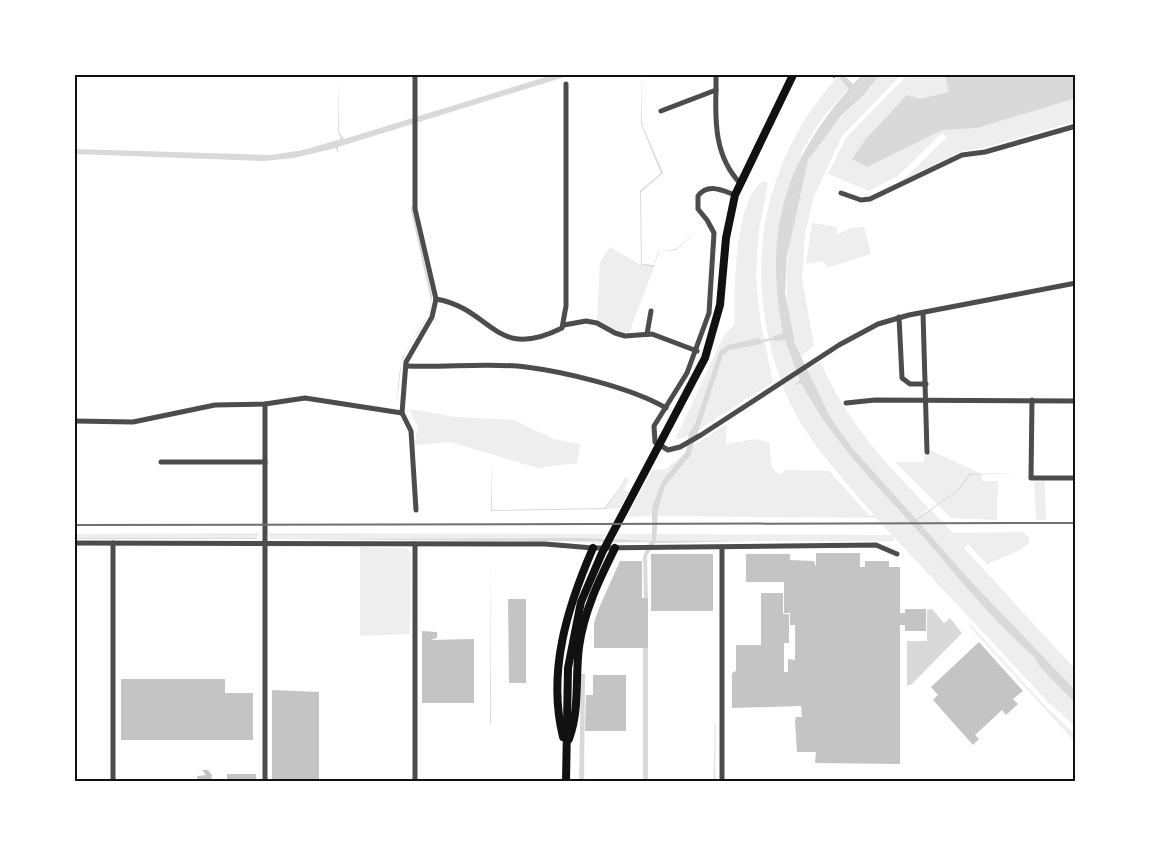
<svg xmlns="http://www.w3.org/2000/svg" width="1151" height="857" viewBox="0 0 1151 857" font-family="Poppins,sans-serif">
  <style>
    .green { fill: #eee }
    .water { fill: #d9d9d9 }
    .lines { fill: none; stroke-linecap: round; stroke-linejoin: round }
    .stream { stroke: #d9d9d9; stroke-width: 2 }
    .building { fill: #c4c4c4 }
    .path { stroke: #111; stroke-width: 1.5 }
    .minor { stroke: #4c4c4c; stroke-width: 5 }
    .secondary { stroke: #111; stroke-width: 8 }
    .rail { stroke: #707070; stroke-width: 2 }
    .neatline { fill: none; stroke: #111; stroke-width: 2 }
  </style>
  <rect width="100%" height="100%" fill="#fff"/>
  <!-- green -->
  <g class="green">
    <path d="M879 75H901L842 136 814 196 805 234 802 279 814 345 800 357C776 295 789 235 804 172 813 141 843 116 865 94 871 88 873 81 879 75Z"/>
    <path d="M907 75H1076V121L983 148 962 151 889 187 903 180 947 137 942 133 899 175 869 191 828 174 846 138Z"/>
    <path d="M838 76 849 88 823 117 802 151 776 270 783 333 774 341 785 339 800 380 793 384 801 382C838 452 887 495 937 553 968 590 998 625 1034 657L1040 667 1076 704V727L1049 703 893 536 894 541H656V534L892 535 876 518 657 516 665 486 687 460 694 445 727 424 726 444 755 439 769 442 772 467 777 473 781 474 786 470 829 471 869 515H874C842 477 802 437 784 389 742 280 757 166 838 76Z"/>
    <path d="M765 181 768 184 759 230 756 275 760 319 773 382 689 436 675 440 723 337 735 324C733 298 735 190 765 181Z"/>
    <path d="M812 223 837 227V235L851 228 864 227 871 254 827 268 824 261 806 264Z"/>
    <path d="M610 247 641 265 654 266 629 333 618 331 597 320 600 262Z"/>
    <path d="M820 362C849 424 882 460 929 508L916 519 852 449 830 417 806 371Z"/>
    <path d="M409 409 455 417 514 420 553 439 580 444 577 463 538 468 450 442 414 445 418 428Z"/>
    <path d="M687 451 662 481 651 516 627 517 652 470 666 469Z"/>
    <path d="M932 451 982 474V481H998L997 520 951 518 895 462H923L926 452Z"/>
    <path d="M626 477 629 479 624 490 629 492 620 508 605 509Z"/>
    <path d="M1045 481 1046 520H1036L1034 482Z"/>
    <path d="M930 509 953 533 1023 532 1029 538V543C1017 555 1001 556 987 565L969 545 964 548 1076 670V691L967 577 917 520Z"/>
    <path d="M259 533 257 539 75 538V534Z"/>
    <path d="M268 533 606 534 600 544 562 540 600 542V540L580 538 270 539Z"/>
    <path d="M618 534H652V541L620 539 651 542 613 543Z"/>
    <path d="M360 547 406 548 411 553 410 634 360 636Z"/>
    <path d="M971 625 1046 707 1076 735V743L969 626Z"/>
    <path d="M714 723H716V782H713Z"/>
  </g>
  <!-- water -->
  <g class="water">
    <path d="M338 75 339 132 344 139 552 75H571L338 147V399V153L336 148 294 158 264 161 75 154V149L271 155 303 150 341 139 338 132Z"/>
    <path d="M641 75 642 124 663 173 641 192 642 264 654 265 658 252 676 249 702 226 676 250 659 252 632 329 654 267 641 265 640 191 661 173 641 124Z"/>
    <path d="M837 75H844L853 84 862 75H879L865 94 841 116 808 160 787 256 785 292 795 344 830 417 852 448 916 519 958 490 969 474 1026 473 970 475 959 490 917 520 967 577 1076 691V704L1040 667 1034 657C998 625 968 590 937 553 888 495 838 452 801 383L793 385 800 380 785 340 774 341 773 336 783 333C764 235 783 163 849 89Z"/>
    <path d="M945 75H1076V98L977 128 942 130 867 167 852 159 865 140 907 95 920 99 949 92Z"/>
    <path d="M410 132 411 203 432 295C431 321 412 337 403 359 398 372 398 389 397 402L402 358 429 313 431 300 411 211V203Z"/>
    <path d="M760 338 761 344 729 350 723 355 690 456 665 486 658 511 656 541H758L655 543 647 556 648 598H644L643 556 650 542 272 539 580 538 652 541V508L662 481 686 452 689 433 695 424 719 352 727 345Z"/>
    <path d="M491 458 492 510 604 508 624 483 605 509 491 511Z"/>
    <rect x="75" y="538" width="182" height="1"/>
    <path d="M490 549 491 724H490Z"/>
    <path d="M932 609 944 623 950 618 962 633 911 685H907V641H927V610Z"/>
    <rect x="643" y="648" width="5" height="134"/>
    <path d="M581 674H585L584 782H579Z"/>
  </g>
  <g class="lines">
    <!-- stream -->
    <path class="stream" d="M758 342 776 338"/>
  </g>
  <!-- building -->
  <g class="building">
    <path d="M816 553H860V567H865V561H889V567H900V613H905V609H926V631H905V625H900V764L815 763 816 752H797L795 721 796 717H802L801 706 732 708V673L736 671V645H761V593H783V614H789V643H784V672H788V659L795 660V625H790V613H784V582H746V554H790V560L814 561 816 567Z"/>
    <rect x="651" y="554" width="62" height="57"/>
    <path d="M620 561H642V598H648V648H594V623L599 608Z"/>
    <path d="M508 599H526V683H509Z"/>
    <path d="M422 631 437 632V638L430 640 474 639V703H422Z"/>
    <path d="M979 642 1023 691 1013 699 1018 704 1006 715 1002 710 975 735 979 739 973 745 933 700 938 695 931 687Z"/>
    <path d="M593 675H626V731H585L586 695H593Z"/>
    <path d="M121 679H225V693H253V740H121Z"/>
    <path d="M272 690 319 692V782H272Z"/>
    <path d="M202 770H208L212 775 211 782H198L197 776 206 775Z"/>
    <rect x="227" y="774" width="29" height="8"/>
  </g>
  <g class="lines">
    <!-- path -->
    <path class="path" d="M834 77 836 75"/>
    <!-- minor -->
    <g class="minor">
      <path d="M415 75V209L436 299 432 317 406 362 402 413 411 431 416 510"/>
      <path d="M716 90V75"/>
      <path d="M661 111 716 90C715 122 715 157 740 183"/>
      <path d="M841 193 861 200 870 199 962 155 985 152 1076 126"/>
      <path d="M735 195C721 190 708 183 698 196V209L707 220 714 233 709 313 687 373 654 426 655 442 668 450 680 447 701 435 839 345 878 324 909 315 1076 283"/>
      <path d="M436 299C493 309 494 362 562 328L566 306V84"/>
      <path d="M923 313 927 452"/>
      <path d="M899 317 902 378 910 384H926"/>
      <path d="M564 325 586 321 597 323 615 333 625 336 652 334 697 351"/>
      <path d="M647 334 651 311"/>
      <path d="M406 366C445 368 487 362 526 367 566 372 632 388 666 408"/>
      <path d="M1032 400 1031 478H1076"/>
      <path d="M846 403 875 400 1076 401"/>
      <path d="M265 404V782"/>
      <path d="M75 421 133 422 215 405 265 404 305 398 402 413"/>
      <path d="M161 462H265"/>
      <path d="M75 543 545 544 593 548 876 545 897 554"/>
      <path d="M415 544V782"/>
      <path d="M722 547V782"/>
      <path d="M113 782V543"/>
    </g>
    <!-- secondary -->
    <g class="secondary">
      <path d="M563 737C547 672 567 608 593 548"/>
      <path d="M569 739C580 709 575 678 579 647 584 611 599 580 615 548"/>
      <path d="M566 782 568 668 581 602 602 553 705 358 720 305 726 238 735 195 793 75"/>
    </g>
    <!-- rail -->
    <path class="rail" d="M75 525 1076 523"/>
  </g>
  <!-- border -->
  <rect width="1151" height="857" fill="none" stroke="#ffffff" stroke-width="153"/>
  <rect x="76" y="76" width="998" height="704" class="neatline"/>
</svg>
